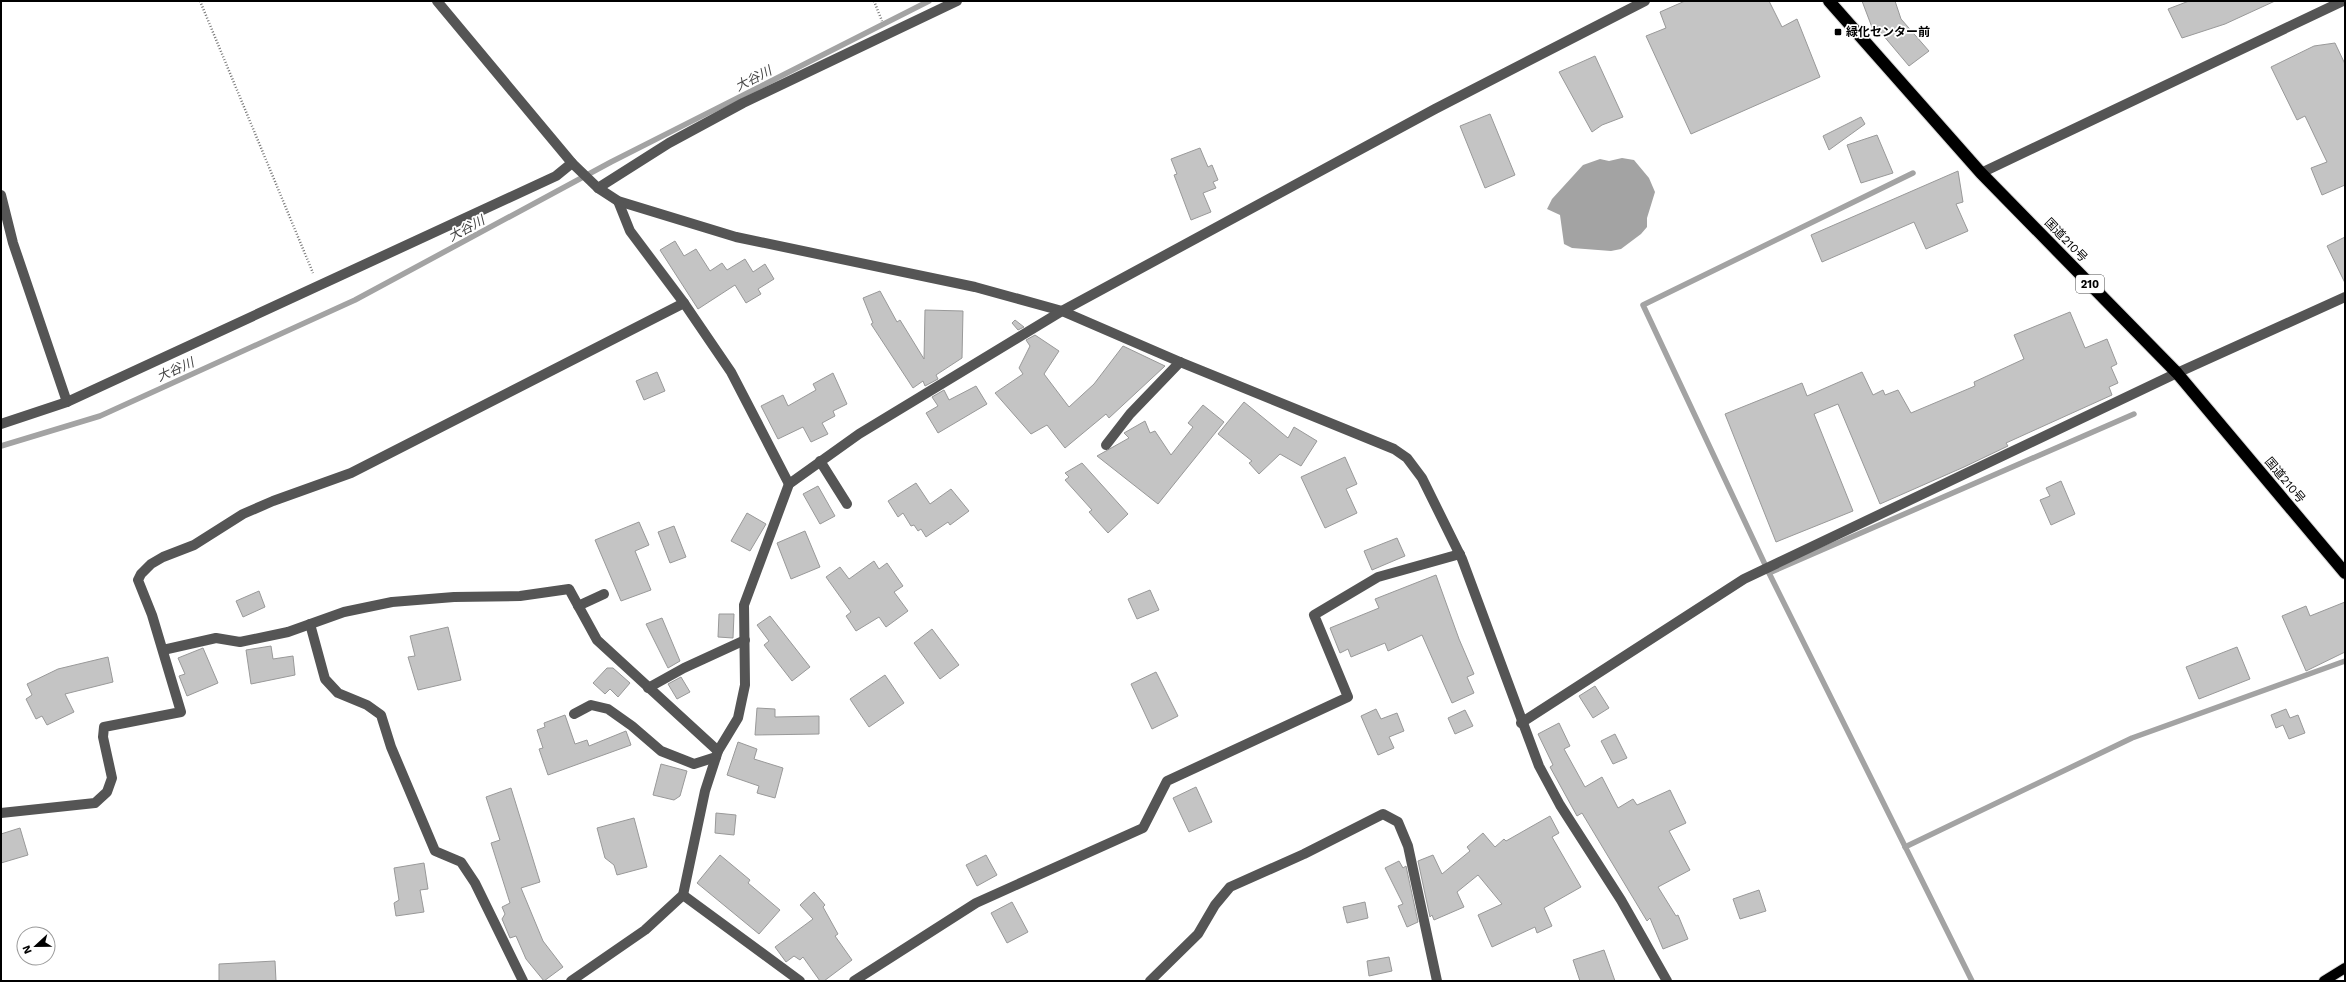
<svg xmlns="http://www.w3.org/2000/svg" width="2346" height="982" viewBox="0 0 2346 982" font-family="'Work Sans','Noto Sans JP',sans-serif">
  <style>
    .water { fill: #a3a3a3 }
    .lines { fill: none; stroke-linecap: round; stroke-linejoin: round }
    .stream { stroke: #a3a3a3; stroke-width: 5.5 }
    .building { fill: #c4c4c4; stroke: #999 }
    .major-casing { stroke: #dbdbdb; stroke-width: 12 }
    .highway-casing { stroke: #dbdbdb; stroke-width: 14 }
    .path { stroke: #777; stroke-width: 2.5; stroke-dasharray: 1 2; stroke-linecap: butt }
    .minor { stroke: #555; stroke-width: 10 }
    .major { stroke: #000; stroke-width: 10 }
    .highway { stroke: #000; stroke-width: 12 }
    .poi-dot { fill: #000; stroke: #fff; stroke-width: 1.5 }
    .labels { text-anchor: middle; stroke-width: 3.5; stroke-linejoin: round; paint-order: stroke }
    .shield { fill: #fff; stroke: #4c4c4c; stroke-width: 1 }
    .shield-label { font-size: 11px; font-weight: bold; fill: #000 }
    .poi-label { font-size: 12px; font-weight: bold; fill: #000; stroke: #fff; text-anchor: start }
    .street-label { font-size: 12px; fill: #000; stroke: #fff }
    .water-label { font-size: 13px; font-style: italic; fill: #444; stroke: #fff }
  </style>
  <rect width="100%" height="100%" fill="#fff"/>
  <!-- water -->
  <path class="water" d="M1622 158 1634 160 1649 178 1655 192 1647 218V227L1641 234 1621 249 1611 251 1572 248 1564 244 1560 215 1547 209 1552 199 1583 165 1600 159 1609 161Z"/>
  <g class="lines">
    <!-- stream -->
    <g class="stream">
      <path d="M1913 173 1643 305 1769 573 1972 981"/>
      <path d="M1 446 100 416 355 300 611 162 929 1"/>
      <path d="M1769 573 2134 414"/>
      <path d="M1905 847 2132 738 2345 661"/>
    </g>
  </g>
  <!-- building -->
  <g class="building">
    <path d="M1685 1H1769L1782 27 1797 19 1820 77 1691 134 1646 36 1666 28 1660 12Z"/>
    <path d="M1862 1H1895L1901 19 1929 51 1909 66 1877 28 1873 30Z"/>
    <path d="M2189 1H2275L2225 24 2182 38 2168 9Z"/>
    <path d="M2335 43 2345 64V185L2322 195 2311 168 2327 162 2305 116 2297 120 2271 67 2314 46Z"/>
    <path d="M1595 56 1623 117 1602 125 1592 132 1559 72Z"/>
    <path d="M1490 114 1515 175 1485 188 1460 126Z"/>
    <path d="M1861 117 1865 124 1829 150 1823 136Z"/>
    <path d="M1877 135 1893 173 1861 183 1847 145Z"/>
    <path d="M1200 148 1208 167 1212 165 1218 180 1213 182 1216 188 1203 193 1211 212 1191 220 1174 175 1177 174 1171 159Z"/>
    <path d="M1958 171 1963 202 1956 204 1968 231 1926 249 1914 222 1822 262 1811 235Z"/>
    <path d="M2345 237V283L2327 246Z"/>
    <path d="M675 241 684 256 696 249 710 271 722 263 727 270 745 259 753 272 765 264 774 279 758 289 761 294 746 303 735 285 698 309 660 250Z"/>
    <path d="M880 291 897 322 900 320 924 359 925 310 963 311 962 358 936 375 938 379 925 386 923 381 913 388 871 324 873 323 863 298Z"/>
    <path d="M2070 312 2085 348 2107 339 2117 364 2111 367 2118 383 2109 387 2112 395 2006 443 2008 446 1964 467 1880 504 1838 404 1814 414 1853 511 1776 542 1725 414 1802 383 1807 396 1862 372 1873 395 1883 390 1885 395 1898 390 1911 413 1975 386 1974 382 2024 359 2014 335Z"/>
    <path d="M1015 320 1024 327 1018 330 1012 323Z"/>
    <path d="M1035 335 1059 351 1044 374 1069 407 1094 384 1123 346 1165 366 1109 418 1106 414 1065 448 1047 425 1031 434 995 393 1023 374 1019 368 1030 346 1026 340Z"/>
    <path d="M657 372 665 391 644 400 636 381Z"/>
    <path d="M833 373 847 404 833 411 835 416 822 423 828 434 811 442 803 427 778 439 761 406 783 395 788 406 816 390 813 384Z"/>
    <path d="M976 386 987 404 938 433 926 413 938 406 932 397 944 390 949 400Z"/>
    <path d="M1244 402 1288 438 1294 427 1317 441 1301 466 1280 454 1259 474 1249 463 1252 461 1218 434Z"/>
    <path d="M1203 405 1224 422 1158 504 1097 456 1129 438 1124 433 1145 421 1150 433 1155 431 1171 455 1193 427 1188 423Z"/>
    <path d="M1345 457 1357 484 1346 489 1357 513 1325 528 1301 477Z"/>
    <path d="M1082 463 1128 514 1108 533 1089 512 1092 510 1065 480 1069 477 1065 473Z"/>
    <path d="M2061 481 2075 514 2051 525 2040 500 2050 496 2046 488Z"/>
    <path d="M916 483 930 504 951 489 969 511 950 525 948 522 926 537 921 529 918 531 914 525 911 526 903 513 898 517 888 501Z"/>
    <path d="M818 486 835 516 820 524 803 494Z"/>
    <path d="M747 513 766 524 750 551 731 541Z"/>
    <path d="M639 522 649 545 635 551 651 590 621 601 595 540Z"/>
    <path d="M674 526 686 557 670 563 658 532Z"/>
    <path d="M805 531 820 567 791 579 777 543Z"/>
    <path d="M1397 538 1405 556 1372 570 1364 551Z"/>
    <path d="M874 561 879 569 887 563 903 586 894 592 908 611 886 627 879 617 856 631 846 616 851 612 826 577 840 567 849 579Z"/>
    <path d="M1436 575 1459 639 1474 674 1467 677 1474 693 1452 703 1422 635 1388 651 1385 643 1351 657 1348 649 1340 653 1330 628 1379 608 1375 599Z"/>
    <path d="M1150 590 1159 610 1137 619 1128 599Z"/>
    <path d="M259 591 265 607 243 617 236 601Z"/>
    <path d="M2345 602V652L2306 671 2282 616 2306 606 2310 616Z"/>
    <path d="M719 614H734L733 638 718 637Z"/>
    <path d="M770 616 810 667 792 681 764 645 769 641 757 625Z"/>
    <path d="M662 618 680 661 668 668 646 624Z"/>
    <path d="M448 627 461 680 418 690 408 657 415 656 410 636Z"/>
    <path d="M932 629 959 665 940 679 914 643Z"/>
    <path d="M271 646 273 659 293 656 295 675 251 684 246 650Z"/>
    <path d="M2237 647 2250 679 2199 699 2186 667Z"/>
    <path d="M203 648 218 683 187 696 179 676 185 674 178 658Z"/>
    <path d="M108 657 113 682 65 694 74 712 47 725 42 716 36 719 26 699 32 695 27 684 58 669Z"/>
    <path d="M607 668H613L630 683 618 697 610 689 605 694 593 683Z"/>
    <path d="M1156 672 1178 716 1152 729 1131 684Z"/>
    <path d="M885 675 904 703 869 727 850 699Z"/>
    <path d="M681 677 690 692 677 699 668 684Z"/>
    <path d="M1595 686 1609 708 1593 718 1579 696Z"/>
    <path d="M757 708 775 709V717L819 716V734L755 735Z"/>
    <path d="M1376 709 1381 719 1397 713 1404 731 1389 737 1394 748 1378 755 1361 716Z"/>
    <path d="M2286 709 2290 718 2298 715 2305 733 2289 739 2283 725 2276 728 2271 715Z"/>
    <path d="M1465 710 1473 726 1455 734 1448 718Z"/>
    <path d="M565 715 575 744 587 740 589 746 626 731 631 745 548 775 539 749 543 748 537 730 545 727 544 723Z"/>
    <path d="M1559 723 1570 746 1564 749 1585 787 1602 777 1618 808 1633 799 1637 805 1670 790 1686 823 1669 831 1690 870 1658 887 1676 916 1678 915 1688 939 1663 949 1650 918 1647 921 1582 813 1577 816 1550 767 1553 765 1538 734Z"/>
    <path d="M1615 734 1627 758 1613 764 1601 741Z"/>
    <path d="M738 742 757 749 754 759 783 768 775 798 757 793 759 786 727 775Z"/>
    <path d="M661 764 687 771 680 796 674 800 653 795Z"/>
    <path d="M1196 787 1212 822 1189 832 1173 798Z"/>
    <path d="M511 788 540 882 521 888 543 941 563 967 544 981 526 959 516 936 510 938 502 919 505 914 502 907 510 903 491 843 500 840 486 797Z"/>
    <path d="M716 813 736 815 734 835 715 833Z"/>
    <path d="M1550 816 1559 833 1552 837 1581 887 1544 908 1552 926 1537 933 1535 927 1492 947 1478 915 1502 904 1478 875 1457 892 1464 907 1434 920 1432 915 1430 917 1418 861 1433 855 1442 874 1470 851 1467 847 1483 833 1495 847 1504 839 1506 841Z"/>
    <path d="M634 818 647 867 617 875 614 865 605 858 597 828Z"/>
    <path d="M20 828 28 855 1 863V834Z"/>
    <path d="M720 855 750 880 748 883 780 910 759 934 697 883Z"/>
    <path d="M986 855 997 875 977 886 966 865Z"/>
    <path d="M1399 861 1403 868 1406 866 1418 922 1407 927 1398 906 1403 904 1385 868Z"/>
    <path d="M424 863 428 889 420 890 424 912 396 916 394 903 399 900 394 868Z"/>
    <path d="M1759 890 1766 911 1740 919 1733 899Z"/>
    <path d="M814 892 825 905 823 907 838 934 835 936 852 960 824 981H820L803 957 800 960 794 956 786 962 775 947 813 919 800 905Z"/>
    <path d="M1012 902 1028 932 1007 943 991 913Z"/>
    <path d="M1365 902 1368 918 1347 923 1343 907Z"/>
    <path d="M1604 950 1615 981H1580L1573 960Z"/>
    <path d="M1389 957 1392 971 1369 976 1367 961Z"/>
    <path d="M275 961 276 981H219V964Z"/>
  </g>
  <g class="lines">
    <!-- major casing -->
    <g class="major-casing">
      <path id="major" d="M2324 981 2345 968"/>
    </g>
    <!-- highway casing -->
    <g class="highway-casing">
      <path id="highway" d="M1829 1 1981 173 2177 373 2345 573"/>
    </g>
    <!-- path -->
    <g class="path">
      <path d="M200 1 313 273"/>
      <path d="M874 1 882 21"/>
    </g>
    <!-- minor -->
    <g class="minor">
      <path d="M437 1 572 163 598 188 618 201 736 237 975 287 1062 311 1180 362 1394 449 1407 458 1422 478 1462 559 1539 766 1560 805 1621 900 1667 981"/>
      <path d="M1981 173 2343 1"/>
      <path d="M598 188 669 143 743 103 957 1"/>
      <path d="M1 195 13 243 67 402"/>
      <path d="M618 201 630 231 684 303 731 372 789 484"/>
      <path d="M1 424 67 402 556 176 572 163"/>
      <path d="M1106 445 1130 414 1180 362"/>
      <path d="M820 461 847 504"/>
      <path d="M578 606 604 594"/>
      <path d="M310 624 325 679 338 693 367 705 381 715 391 747 435 851 461 862 475 883 523 981"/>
      <path d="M163 650 216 638 240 642 288 632 344 612 392 602 454 597 520 596 569 589 597 640 718 751"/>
      <path d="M648 688 684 668 745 640"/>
      <path d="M574 714 591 705 608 709 632 726 661 751 694 764 716 757"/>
      <path d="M1521 723 1744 579 2177 373 2345 297"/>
      <path d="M1 813 95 803 107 792 112 778 103 737 104 727 181 712 152 615 138 580 141 574 151 564 163 557 194 545 243 514 273 501 351 473 684 303"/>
      <path d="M683 895 800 981"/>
      <path d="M571 981 645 930 683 895 705 791 718 751 738 718 745 685 744 605 789 484 859 434 1062 311 1435 109 1645 1"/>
      <path d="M854 981 976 903 1143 828 1167 781 1348 697 1314 615 1378 577 1460 554"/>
      <path d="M1150 981 1198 934 1215 905 1230 887 1304 854 1383 814 1398 822 1408 846 1437 981"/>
    </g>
    <!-- major -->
    <use href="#major" class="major"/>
    <!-- highway -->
    <use href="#highway" class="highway"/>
  </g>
  <!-- markers -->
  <rect class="poi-dot" x="1834" y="28" width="8" height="8" rx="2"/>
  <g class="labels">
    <!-- shield labels -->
    <rect class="shield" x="2076" y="275" width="28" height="18" rx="3"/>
    <g class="shield-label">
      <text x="2090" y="288">210</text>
    </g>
    <!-- poi labels -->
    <g class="poi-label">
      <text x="1846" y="36">緑化センター前</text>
    </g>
    <!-- street labels -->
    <g class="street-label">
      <text transform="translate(2066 240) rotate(46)" y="4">国道210号</text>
      <text transform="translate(2285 480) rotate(50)" y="4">国道210号</text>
    </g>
    <!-- water labels -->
    <g class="water-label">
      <text transform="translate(753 78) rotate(-27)" y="5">大谷川</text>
      <text transform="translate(466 228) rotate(-28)" y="5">大谷川</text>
      <text transform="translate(175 369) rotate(-24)" y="5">大谷川</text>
    </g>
  </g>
  <!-- border -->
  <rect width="2346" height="982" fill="none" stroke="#000000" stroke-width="4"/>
  <!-- north arrow -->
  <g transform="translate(36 946) rotate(248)"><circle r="19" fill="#ffffff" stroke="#999999"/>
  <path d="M0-3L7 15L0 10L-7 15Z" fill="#000000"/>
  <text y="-6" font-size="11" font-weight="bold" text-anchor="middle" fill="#000000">N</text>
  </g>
</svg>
